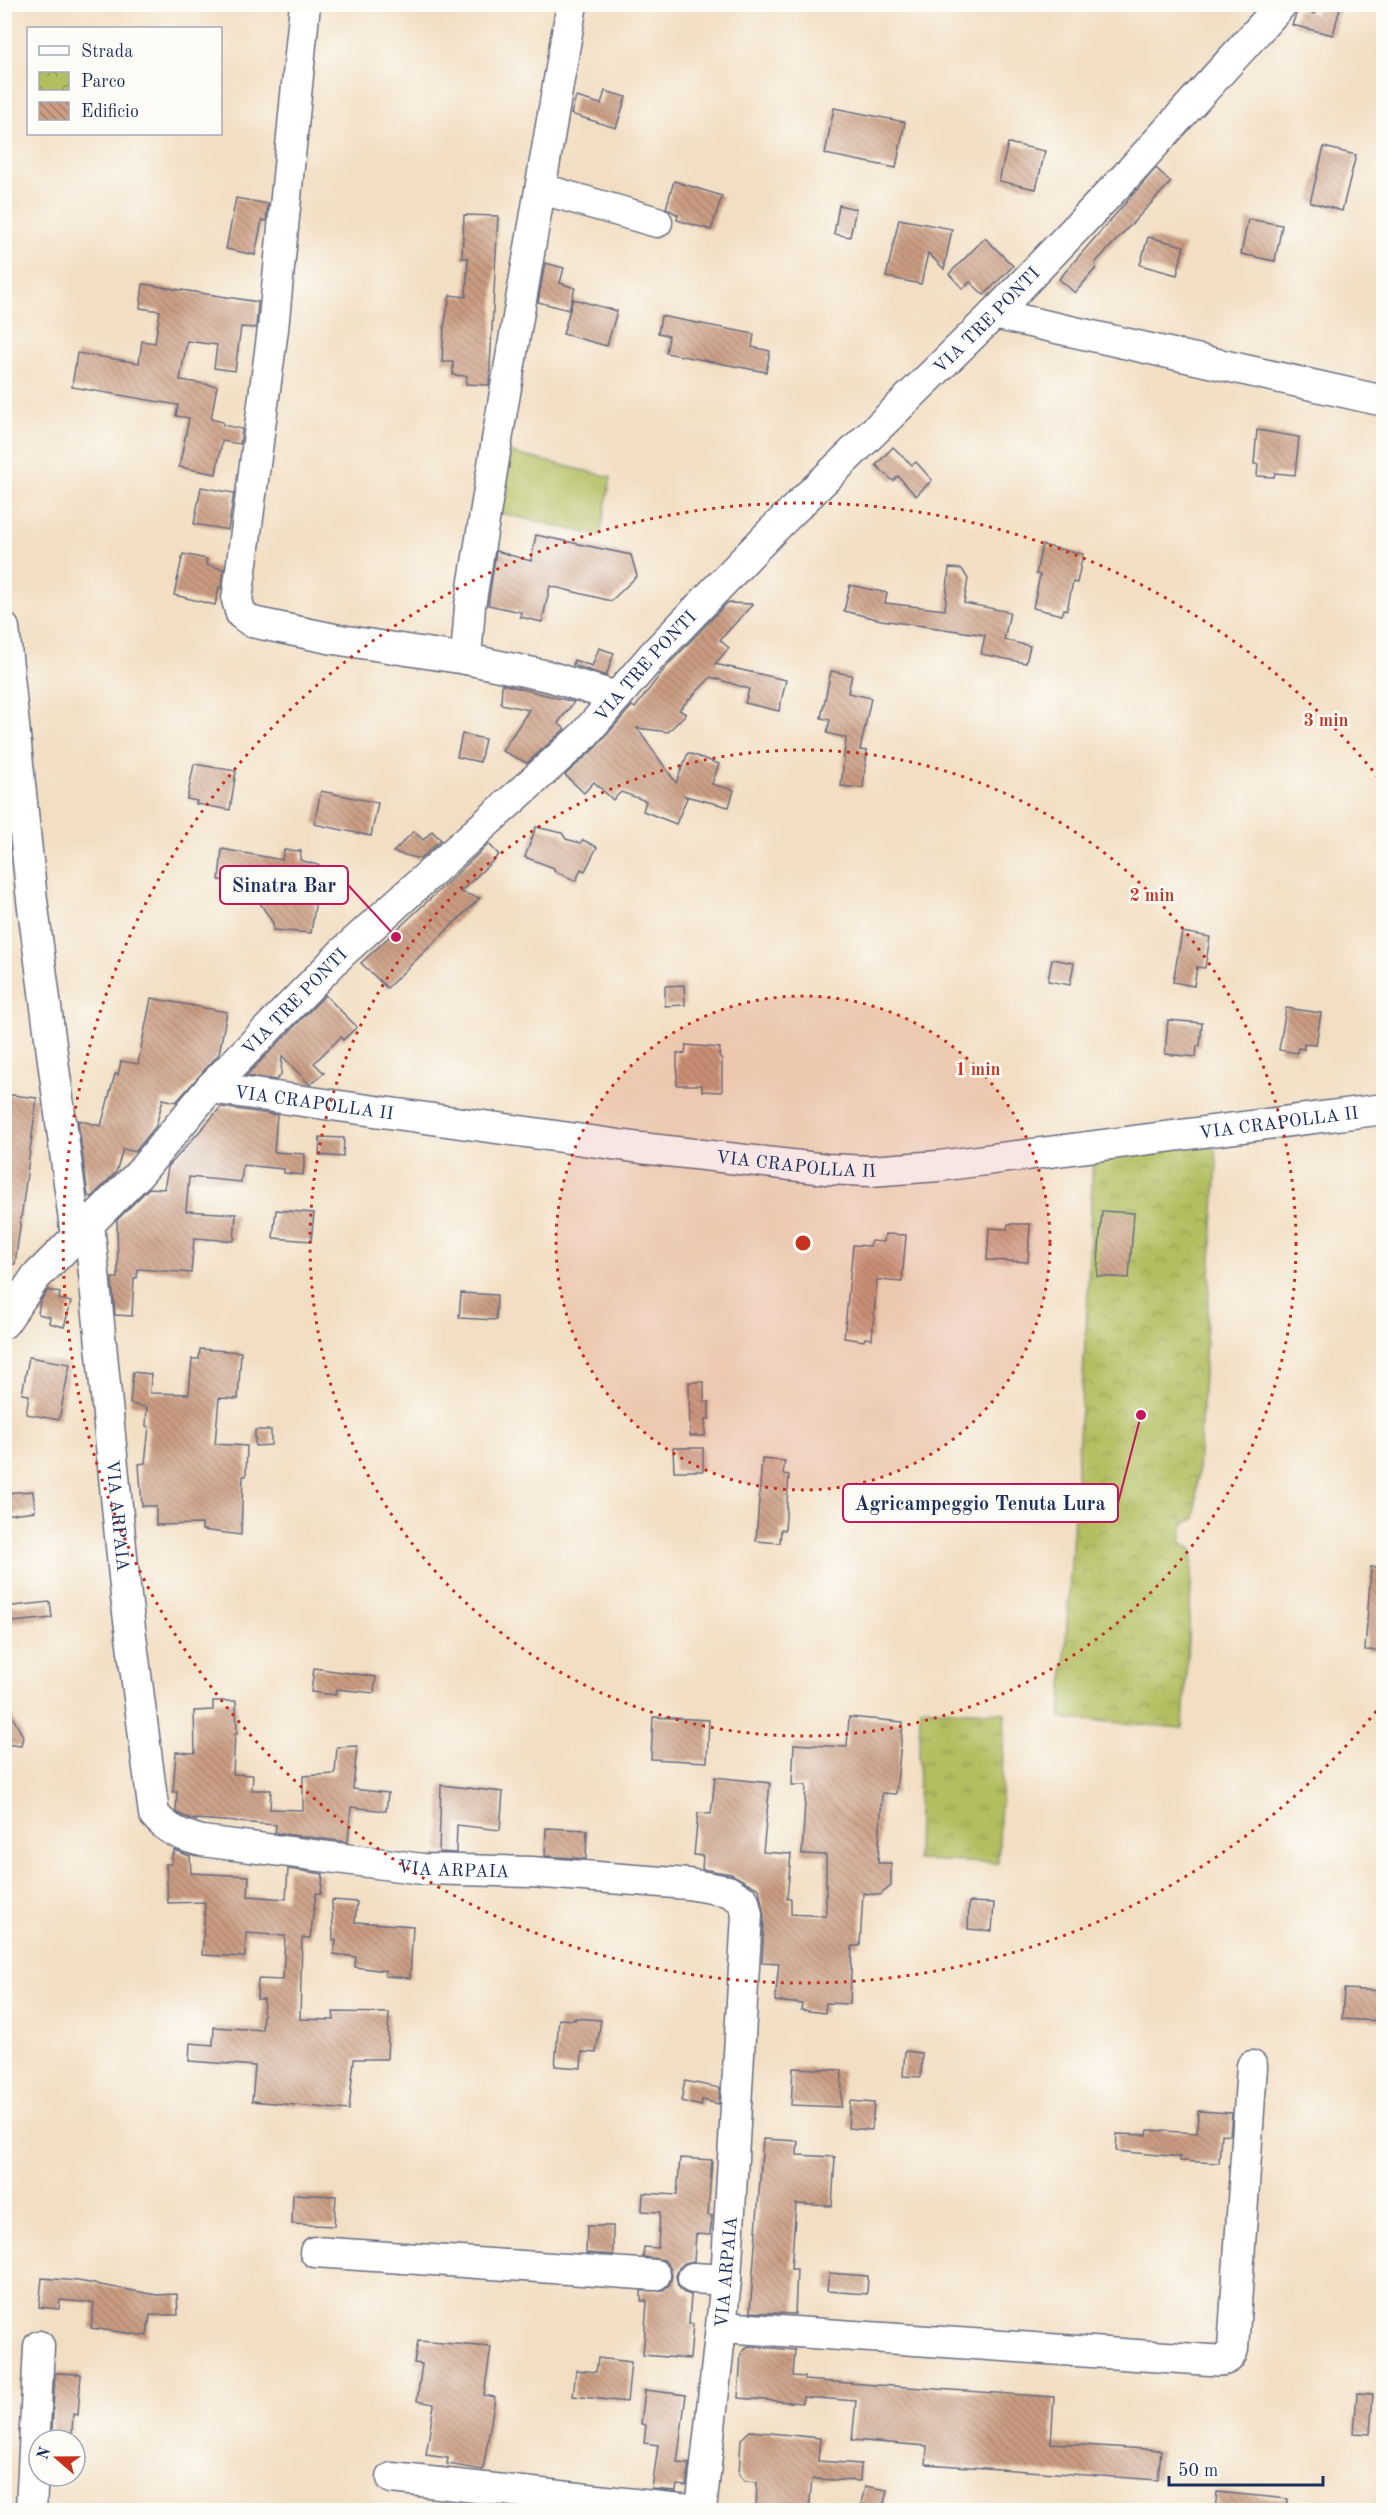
<svg xmlns="http://www.w3.org/2000/svg" width="1388" height="2515" viewBox="0 0 1388 2515" font-family="'Old Standard TT',serif">
  <style>
    .grass { fill: url(#grass-tufts); stroke: #66765e; stroke-width: 1.5 }
    .park { fill: url(#park-crowns); stroke: #66765e; stroke-width: 1.5 }
    .pitch { fill: #b2be5f; stroke: #66765e; stroke-width: 1.5 }
    .building { fill: url(#building-back-hatch) }
    .lines { fill: none; stroke-linecap: round; stroke-linejoin: round }
    .minor-casing { stroke: #666c81; stroke-width: 33 }
    .minor { stroke: #fff; stroke-width: 30 }
    .ring { fill: none; stroke: #c8321e; stroke-width: 3; stroke-dasharray: 3 6 }
    .labels { text-anchor: middle; stroke-width: 5; stroke-linejoin: round; paint-order: stroke }
    .street-label { font-size: 18px; fill: #1b2f5e; stroke: #fdfcf7 }
    .centre { fill: #c8321e; stroke: #fdfcf7; stroke-width: 3 }
    .ring-label { font-size: 18px; text-anchor: middle; font-weight: bold; fill: #c8321e; stroke: #fdfcf7; stroke-width: 5; stroke-linejoin: round; paint-order: stroke }
    .leader { fill: none; stroke: #c2185b; stroke-width: 2 }
    .callout-dot { fill: #c2185b; stroke: #fdfcf7; stroke-width: 2 }
    .callout { fill: #fdfcf7; stroke: #c2185b; stroke-width: 2 }
    .callout-label { font-size: 20px; text-anchor: middle; font-weight: bold; fill: #1b2f5e }
  </style>
  <defs>
    <pattern id="grass-tufts" width="24" height="20" patternUnits="userSpaceOnUse" patternTransform="scale(1.5)"><rect width="24" height="20" fill="#b2be5f"/><path d="M3 7l-1-3M5 7V3M7 7l1-3M15 17l-1-3M17 17v-4M19 17l1-3" fill="none" stroke="#909b52"/></pattern>
    <pattern id="park-crowns" width="20" height="18" patternUnits="userSpaceOnUse" patternTransform="scale(1.5)"><rect width="20" height="18" fill="#b2be5f"/><path d="M2 6a3 3 0 1 1 6 0M12 15a3 3 0 1 1 6 0" fill="none" stroke="#909b52"/></pattern>
    <pattern id="building-back-hatch" width="6" height="6" patternUnits="userSpaceOnUse" patternTransform="scale(1.5)"><rect width="6" height="6" fill="#cb9c81"/><path d="M-1 5l2 2M0 0l6 6M5-1l2 2" fill="none" stroke="#a4806d"/></pattern>
  </defs>
  <rect width="100%" height="100%" fill="#fdfcf7"/>
  <filter id="ink" filterUnits="userSpaceOnUse"><feTurbulence type="fractalNoise" baseFrequency=".0167" numOctaves="2"/><feDisplacementMap in="SourceGraphic" scale="12" xChannelSelector="R" yChannelSelector="G"/><feConvolveMatrix kernelMatrix="1 2 1 2 8 2 1 2 1" color-interpolation-filters="sRGB"/></filter>
  <filter id="wash" filterUnits="userSpaceOnUse"><feTurbulence type="fractalNoise" baseFrequency=".008" numOctaves="4" result="noise"/><feDisplacementMap in="SourceGraphic" scale="24" xChannelSelector="R" yChannelSelector="G"/><feGaussianBlur stdDeviation="1.35" result="paint"/><feColorMatrix in="noise" values="0 0 0 0 0 0 0 0 0 0 0 0 0 0 0 0 0 1.4 0 .05"/><feComposite in="paint" operator="in"/></filter>
  <g filter="url(#wash)">
    <rect width="100%" height="100%" fill="#f2dec2"/>
    <!-- grass -->
    <path class="grass" d="M920 1708 1005 1713 998 1863 917 1860Z"/>
    <!-- park -->
    <path class="park" d="M1209 1142 1216 1152 1217 1163 1195 1518 1183 1525 1181 1544 1191 1548 1193 1553 1183 1728 1061 1718 1087 1313 1093 1154Z"/>
    <!-- pitch -->
    <path class="pitch" d="M507 452 611 477 600 536 496 512Z"/>
    <g id="blocks">
      <!-- building -->
      <g class="building">
        <path d="M1318 4H1341L1333 35 1292 25 1298 9 1315 14Z"/>
        <path d="M605 91 626 97 616 128 571 114 576 97 601 104Z"/>
        <path d="M834 108 905 122 896 168 825 154Z"/>
        <path d="M1008 143 1045 151 1036 189 999 181Z"/>
        <path d="M1324 147 1356 155 1342 211 1310 202Z"/>
        <path d="M1156 168 1171 182 1095 263 1096 268 1075 293 1059 279Z"/>
        <path d="M674 181 722 196 711 230 677 220 678 215 666 208Z"/>
        <path d="M236 198 268 204 266 221 262 220 255 255 226 249Z"/>
        <path d="M839 205 856 209 850 237 834 234Z"/>
        <path d="M464 215 498 216 489 385 466 384 467 376 453 375V362H442L444 327 450 295 466 297 468 258H462Z"/>
        <path d="M899 219 952 229 944 269 928 253 921 284 886 277Z"/>
        <path d="M1248 219 1282 225 1275 261 1241 254Z"/>
        <path d="M1148 237 1184 246 1177 275 1140 265Z"/>
        <path d="M985 238 1013 266 984 295 970 282 963 289 949 274Z"/>
        <path d="M545 263 564 268 560 283 575 288 569 310 538 302Z"/>
        <path d="M143 284 258 302 256 328 241 327 235 371 214 368 217 345 187 341 180 380 217 386 211 419 223 422V425L242 429 240 444 222 441 216 474 179 467 189 418 176 416 178 405 72 387 77 353 139 363 142 341 155 343 160 311 140 308Z"/>
        <path d="M573 299 617 311 607 346 563 334Z"/>
        <path d="M661 316 754 334 752 347 770 351 766 372 666 353 669 336 658 333Z"/>
        <path d="M1257 430 1299 437 1295 475 1275 473 1274 477 1257 476 1258 464H1254Z"/>
        <path d="M893 447 912 465 916 462 932 480 916 496 898 476 893 481 876 465Z"/>
        <path d="M201 487 234 493 228 530 194 524Z"/>
        <path d="M536 535 631 555 637 576 611 601 550 586 542 622 520 617 521 612 488 605 496 551 531 561Z"/>
        <path d="M1042 545 1083 554 1077 583 1073 582 1067 610 1064 609 1062 615 1033 608 1040 575 1036 574Z"/>
        <path d="M183 554 207 559 206 565 224 569 221 588 219 587 215 605 174 595Z"/>
        <path d="M949 568 962 569 968 579 964 603 1010 612 1004 640 1030 646 1026 663 981 654 985 635 881 620 844 611 850 585 887 593 885 603 945 610Z"/>
        <path d="M727 603 753 604 720 640 729 648 715 664 786 680 779 711 745 703 749 689 711 677 679 710 686 714 668 732 637 728 676 783 688 753 719 764 712 784 734 790 729 807 685 796 687 798 676 824 643 811 646 801 621 792 613 800 594 782 584 793 565 775 596 747 632 706 635 708 665 668Z"/>
        <path d="M599 648 614 653 606 676 573 665 574 660 592 666Z"/>
        <path d="M831 671 852 675 848 693 871 698 860 750 867 751 863 788 841 786 846 738 827 733 830 720 821 718Z"/>
        <path d="M502 684 574 702 558 723 565 729 527 763 502 751 529 710 501 704Z"/>
        <path d="M462 734 485 739 480 762 457 757Z"/>
        <path d="M194 764 236 771 230 810 196 804 197 801 187 799Z"/>
        <path d="M321 791 378 803 371 836 314 824Z"/>
        <path d="M536 827 562 833 566 839 580 843 583 840 597 847 585 871 581 869 576 881 554 871V868L525 857Z"/>
        <path d="M414 831 423 840 432 831 441 840 420 859 393 852Z"/>
        <path d="M489 844 499 855 460 892 480 898 387 988 361 963Z"/>
        <path d="M222 849 282 860 284 850 301 851 300 860 321 866 311 933 273 930V923L249 886 219 880Z"/>
        <path d="M1182 932 1210 937 1205 968 1197 967 1194 986 1173 982Z"/>
        <path d="M1052 959 1074 963 1070 985 1048 981Z"/>
        <path d="M684 985 685 1005 665 1006V986Z"/>
        <path d="M325 995 357 1027 343 1040 341 1037 314 1063 324 1073 310 1085 282 1056 281 1075 276 1080 246 1076Z"/>
        <path d="M151 998 227 1012 219 1054 176 1102 163 1099 156 1126 135 1152 123 1149 116 1172 92 1197 88 1196 78 1120 101 1126 115 1074 118 1075 121 1061 138 1064Z"/>
        <path d="M1286 1008 1321 1013 1316 1045 1304 1044V1049L1298 1048 1297 1053 1279 1050Z"/>
        <path d="M1168 1020 1202 1023 1200 1046H1197L1196 1057 1165 1054Z"/>
        <path d="M686 1045 720 1048 719 1056 722 1059V1092L702 1091V1085H677V1053L685 1054Z"/>
        <path d="M4 1094 37 1098 15 1264H4V1192L8 1163H4Z"/>
        <path d="M221 1107 277 1115 274 1152 305 1154 303 1175 284 1173V1169L243 1165 241 1182 189 1177 186 1211 236 1214 234 1241 194 1238 191 1273 138 1269 137 1278H134L132 1316 115 1315 112 1278H118L117 1220 149 1188 164 1189 168 1167Z"/>
        <path d="M320 1137 344 1138 343 1157 319 1155Z"/>
        <path d="M276 1210 314 1213 311 1241 273 1238Z"/>
        <path d="M1102 1211 1134 1213 1129 1278 1097 1276Z"/>
        <path d="M1008 1224H1030L1028 1262 987 1260 989 1228 1007 1229Z"/>
        <path d="M885 1234 906 1235 902 1282 877 1280 872 1339 865 1338 864 1341 844 1338 853 1245 870 1246 871 1241 884 1242Z"/>
        <path d="M48 1290 60 1293 59 1299 71 1302 64 1327 49 1323 50 1317 38 1314 40 1301Z"/>
        <path d="M461 1293 497 1295 496 1320 459 1318Z"/>
        <path d="M200 1349 241 1352 238 1399 219 1398 215 1444 247 1446 246 1476H243L241 1535 202 1530V1524L156 1525V1506H142L139 1464 145 1463 149 1427 146 1426 147 1407 130 1404 133 1372 151 1374 150 1393 189 1394 192 1359H199Z"/>
        <path d="M29 1357 70 1364 59 1420 26 1414 29 1395 22 1394Z"/>
        <path d="M689 1382H704V1402H709V1419H705V1436H690Z"/>
        <path d="M255 1430H271V1445L255 1446Z"/>
        <path d="M673 1448H703V1471H674Z"/>
        <path d="M762 1459 785 1461 783 1474 789 1475 785 1530 781 1529 780 1543 756 1541Z"/>
        <path d="M33 1491 35 1511 4 1515V1493Z"/>
        <path d="M1371 1567H1383V1651L1365 1650Z"/>
        <path d="M50 1602 52 1618 4 1623V1607Z"/>
        <path d="M314 1668 376 1677 374 1693 336 1689 335 1695 311 1692Z"/>
        <path d="M213 1701H236L237 1734H235L233 1774 253 1775 252 1790H271L270 1809 303 1810V1776L335 1774 337 1747 357 1746 353 1789 388 1793 386 1811 351 1807 348 1842 275 1833 276 1825 196 1819V1821L179 1814 176 1812 177 1792H173L176 1752 195 1753 194 1711 213 1710Z"/>
        <path d="M4 1702 23 1736 21 1746 4 1744Z"/>
        <path d="M653 1717 709 1720 707 1762 651 1759Z"/>
        <path d="M849 1717 903 1722 896 1794 882 1793 878 1863H891V1886L880 1895 863 1893 860 1946H852L850 2004 826 2003 825 2013 801 2010 802 2004 775 2001 779 1963 762 1962 764 1916 759 1889 731 1874 702 1869 703 1856 694 1855 698 1813 711 1814 715 1777 770 1783 763 1852 791 1854 787 1899H791V1914L826 1916V1855L802 1854 806 1785H792L794 1744 847 1747Z"/>
        <path d="M441 1785 503 1792 500 1830 457 1825 456 1853 439 1852Z"/>
        <path d="M546 1828 587 1830 586 1859 545 1856Z"/>
        <path d="M174 1850 190 1856 191 1873 249 1876 248 1896 286 1899 288 1869 323 1874 321 1894 316 1893 310 1938H302L300 2019 334 2020 333 2012 389 2013 387 2059H354L349 2110 252 2101 255 2066 189 2061 190 2043 213 2045 214 2027 262 2030 264 1999H257L258 1979 283 1980 285 1936 246 1933 245 1957 202 1955 205 1902 168 1903 166 1864H172V1854H174Z"/>
        <path d="M332 1900 357 1902 355 1922 413 1926 410 1978 385 1976 386 1971 355 1967 356 1957 334 1954 336 1940H333Z"/>
        <path d="M969 1902 994 1903 992 1931 968 1929Z"/>
        <path d="M1344 1989 1383 1991V2021L1342 2019Z"/>
        <path d="M575 2018 601 2020 596 2053 582 2052 581 2068 555 2066 559 2019 575 2020Z"/>
        <path d="M905 2051 922 2053 921 2077 903 2076Z"/>
        <path d="M793 2068 842 2070 841 2107 791 2105Z"/>
        <path d="M685 2081 720 2088 719 2104 702 2100 701 2106 681 2101Z"/>
        <path d="M850 2101 874 2103 872 2130 848 2128Z"/>
        <path d="M1198 2111 1232 2113 1230 2135 1221 2134 1219 2163 1180 2161V2157L1116 2151 1117 2134 1147 2135 1148 2130 1197 2133Z"/>
        <path d="M763 2139 798 2141 797 2155 835 2157 832 2206 796 2204 791 2269H797L795 2314 750 2312Z"/>
        <path d="M680 2158 712 2160 708 2215 712 2216 710 2235 696 2234 694 2261 685 2263 679 2268 676 2276 678 2286 683 2292 691 2295 689 2324H693L690 2359 643 2355 647 2301H641V2291L663 2290 670 2284 672 2276 670 2267 664 2260 643 2257 644 2247 658 2248 660 2212 642 2211 643 2193 677 2195Z"/>
        <path d="M293 2194 336 2196 334 2226 292 2224Z"/>
        <path d="M587 2226H613V2255L586 2253Z"/>
        <path d="M829 2273 868 2276 867 2294 827 2291Z"/>
        <path d="M42 2278 78 2281 157 2295 177 2294 178 2315H150L147 2336 91 2328 94 2303 60 2300 59 2309 39 2307Z"/>
        <path d="M418 2341 491 2347 484 2395 495 2397 483 2470 447 2464 448 2458 426 2455 434 2404 417 2401 422 2364 414 2363Z"/>
        <path d="M748 2346 795 2350 793 2376 804 2377V2380L1054 2397 1051 2443 1161 2450 1158 2480 926 2464 927 2446 852 2440 856 2401 803 2397 802 2403 738 2398 741 2354Z"/>
        <path d="M598 2358 631 2362 627 2402 573 2396 576 2370 596 2372Z"/>
        <path d="M55 2373 81 2374 78 2415 73 2414 72 2433 52 2431Z"/>
        <path d="M645 2390 686 2395 677 2463 689 2464 686 2486 677 2485 676 2491 652 2489 658 2445 644 2443 646 2425 641 2424Z"/>
        <path d="M1357 2393 1373 2394 1370 2434 1354 2433Z"/>
        <path d="M750 2431 820 2438 818 2461 861 2464 860 2481 812 2479 809 2511H756L757 2482 745 2481 739 2474 741 2439Z"/>
        <path d="M865 2486 887 2490 883 2508 861 2504Z"/>
        <path d="M1217 2492 1288 2499 1287 2511H1215Z"/>
      </g>
    </g>
  </g>
  <g filter="url(#ink)">
    <use href="#blocks" fill-opacity="0" stroke="#666c81" stroke-width="1.5"/>
    <g class="lines">
      <!-- minor casing -->
      <g class="minor-casing">
        <g id="minor">
          <path d="M305 4 273 329 237 600 241 614 252 622 334 639 466 659 548 676 617 697"/>
          <path d="M542 189 657 222"/>
          <path d="M994 314 1384 401"/>
          <path d="M4 628 32 900 76 1236"/>
          <path d="M466 659 470 606 500 422 572 4"/>
          <path id="s1" d="M210 1088 641 1148 826 1169 870 1171 939 1166 1384 1109"/>
          <path id="s2" d="M89 1223 126 1597 154 1814C167 1830 182 1836 202 1841L423 1869 531 1872 688 1884 728 1891 744 1901 747 1915 726 2280 701 2510"/>
          <path id="s3" d="M4 1323 35 1278 139 1174 210 1088 343 952 583 736 652 656 773 530 994 314 1125 177 1282 4"/>
          <path d="M315 2252 655 2275"/>
          <path d="M693 2278 726 2280"/>
          <path d="M722 2327 1210 2360C1221 2361 1230 2362 1233 2349L1252 2066"/>
          <path d="M392 2478 690 2510"/>
          <path d="M31 2510 39 2346"/>
        </g>
      </g>
      <!-- minor -->
      <use href="#minor" class="minor"/>
    </g>
  </g>
  <!-- distance rings -->
  <circle cx="803" cy="1243" r="247" fill="#c8321e" fill-opacity=".12"/>
  <g class="ring">
    <circle cx="803" cy="1243" r="247"/>
    <circle cx="803" cy="1243" r="493"/>
    <path d="M1382 1704A740 740 0 1 1 1382 782"/>
  </g>
  <g class="labels">
    <!-- street labels -->
    <g class="street-label">
      <text dy="6" stroke="none"><textPath href="#s3" startOffset="1406">VIA TRE PONTI</textPath></text>
      <text dy="6" stroke="none"><textPath href="#s3" startOffset="920">VIA TRE PONTI</textPath></text>
      <text dy="6" stroke="none"><textPath href="#s3" startOffset="434">VIA TRE PONTI</textPath></text>
      <text dy="6" stroke="none"><textPath href="#s1" startOffset="105">VIA CRAPOLLA II</textPath></text>
      <text dy="6" stroke="none"><textPath href="#s1" startOffset="1077">VIA CRAPOLLA II</textPath></text>
      <text dy="6" stroke="none"><textPath href="#s1" startOffset="591">VIA CRAPOLLA II</textPath></text>
      <text dy="6" stroke="none"><textPath href="#s2" startOffset="294">VIA ARPAIA</textPath></text>
      <text dy="6" stroke="none"><textPath href="#s2" startOffset="904">VIA ARPAIA</textPath></text>
      <text transform="translate(726 2272) rotate(-85)" y="6">VIA ARPAIA</text>
    </g>
  </g>
  <circle cx="803" cy="1243" r="9" class="centre"/>
  <g class="ring-label">
    <text x="1326" y="726">3 min</text>
    <text x="1152" y="901">2 min</text>
    <text x="978" y="1075">1 min</text>
  </g>
  <!-- callouts -->
  <path class="leader" d="M396 937L348 885M1141 1415L1118 1503"/>
  <g class="callout-dot">
    <circle cx="396" cy="937" r="6"/>
    <circle cx="1141" cy="1415" r="6"/>
  </g>
  <g class="callout">
    <rect x="220" y="866" width="128" height="38" rx="6"/>
    <rect x="843" y="1484" width="275" height="38" rx="6"/>
  </g>
  <g class="callout-label">
    <text x="284" y="892">Sinatra Bar</text>
    <text x="980" y="1510">Agricampeggio Tenuta Lura</text>
  </g>
  <!-- margin -->
  <rect width="1388" height="2515" fill="none" stroke="#fdfcf7" stroke-width="24"/>
  <!-- legend -->
  <rect x="27" y="27" width="195" height="108" fill="#fdfcf7" stroke="#a3aaba" stroke-width="1.5"/>
  <rect x="39" y="46" width="30" height="9" fill="#ffffff" stroke="#a3aaba" stroke-width="1.5"/>
  <text x="81" y="57" font-size="18" fill="#1b2f5e">Strada</text>
  <rect x="39" y="72" width="30" height="18" fill="url(#park-crowns)" stroke="#a3aaba" stroke-width="1.5"/>
  <text x="81" y="87" font-size="18" fill="#1b2f5e">Parco</text>
  <rect x="39" y="102" width="30" height="18" fill="url(#building-back-hatch)" stroke="#a3aaba" stroke-width="1.5"/>
  <text x="81" y="117" font-size="18" fill="#1b2f5e">Edificio</text>
  <!-- north arrow -->
  <g transform="translate(57 2458) rotate(290)"><circle r="28" fill="#fdfcf7" stroke="#a3aaba" stroke-width="1.5"/>
  <path d="M0-4.5L10 22L0 15L-10 22Z" fill="#c8321e"/>
  <text y="-9" font-size="16" font-weight="bold" text-anchor="middle" fill="#1b2f5e">N</text>
  </g>
  <!-- scale -->
  <path d="M1169 2476v9h154v-9" fill="none" stroke="#1b2f5e" stroke-width="3"/>
  <text x="1178" y="2476" font-size="18" fill="#1b2f5e" stroke="#fdfcf7" stroke-width="4.5" paint-order="stroke">50 m</text>
</svg>
